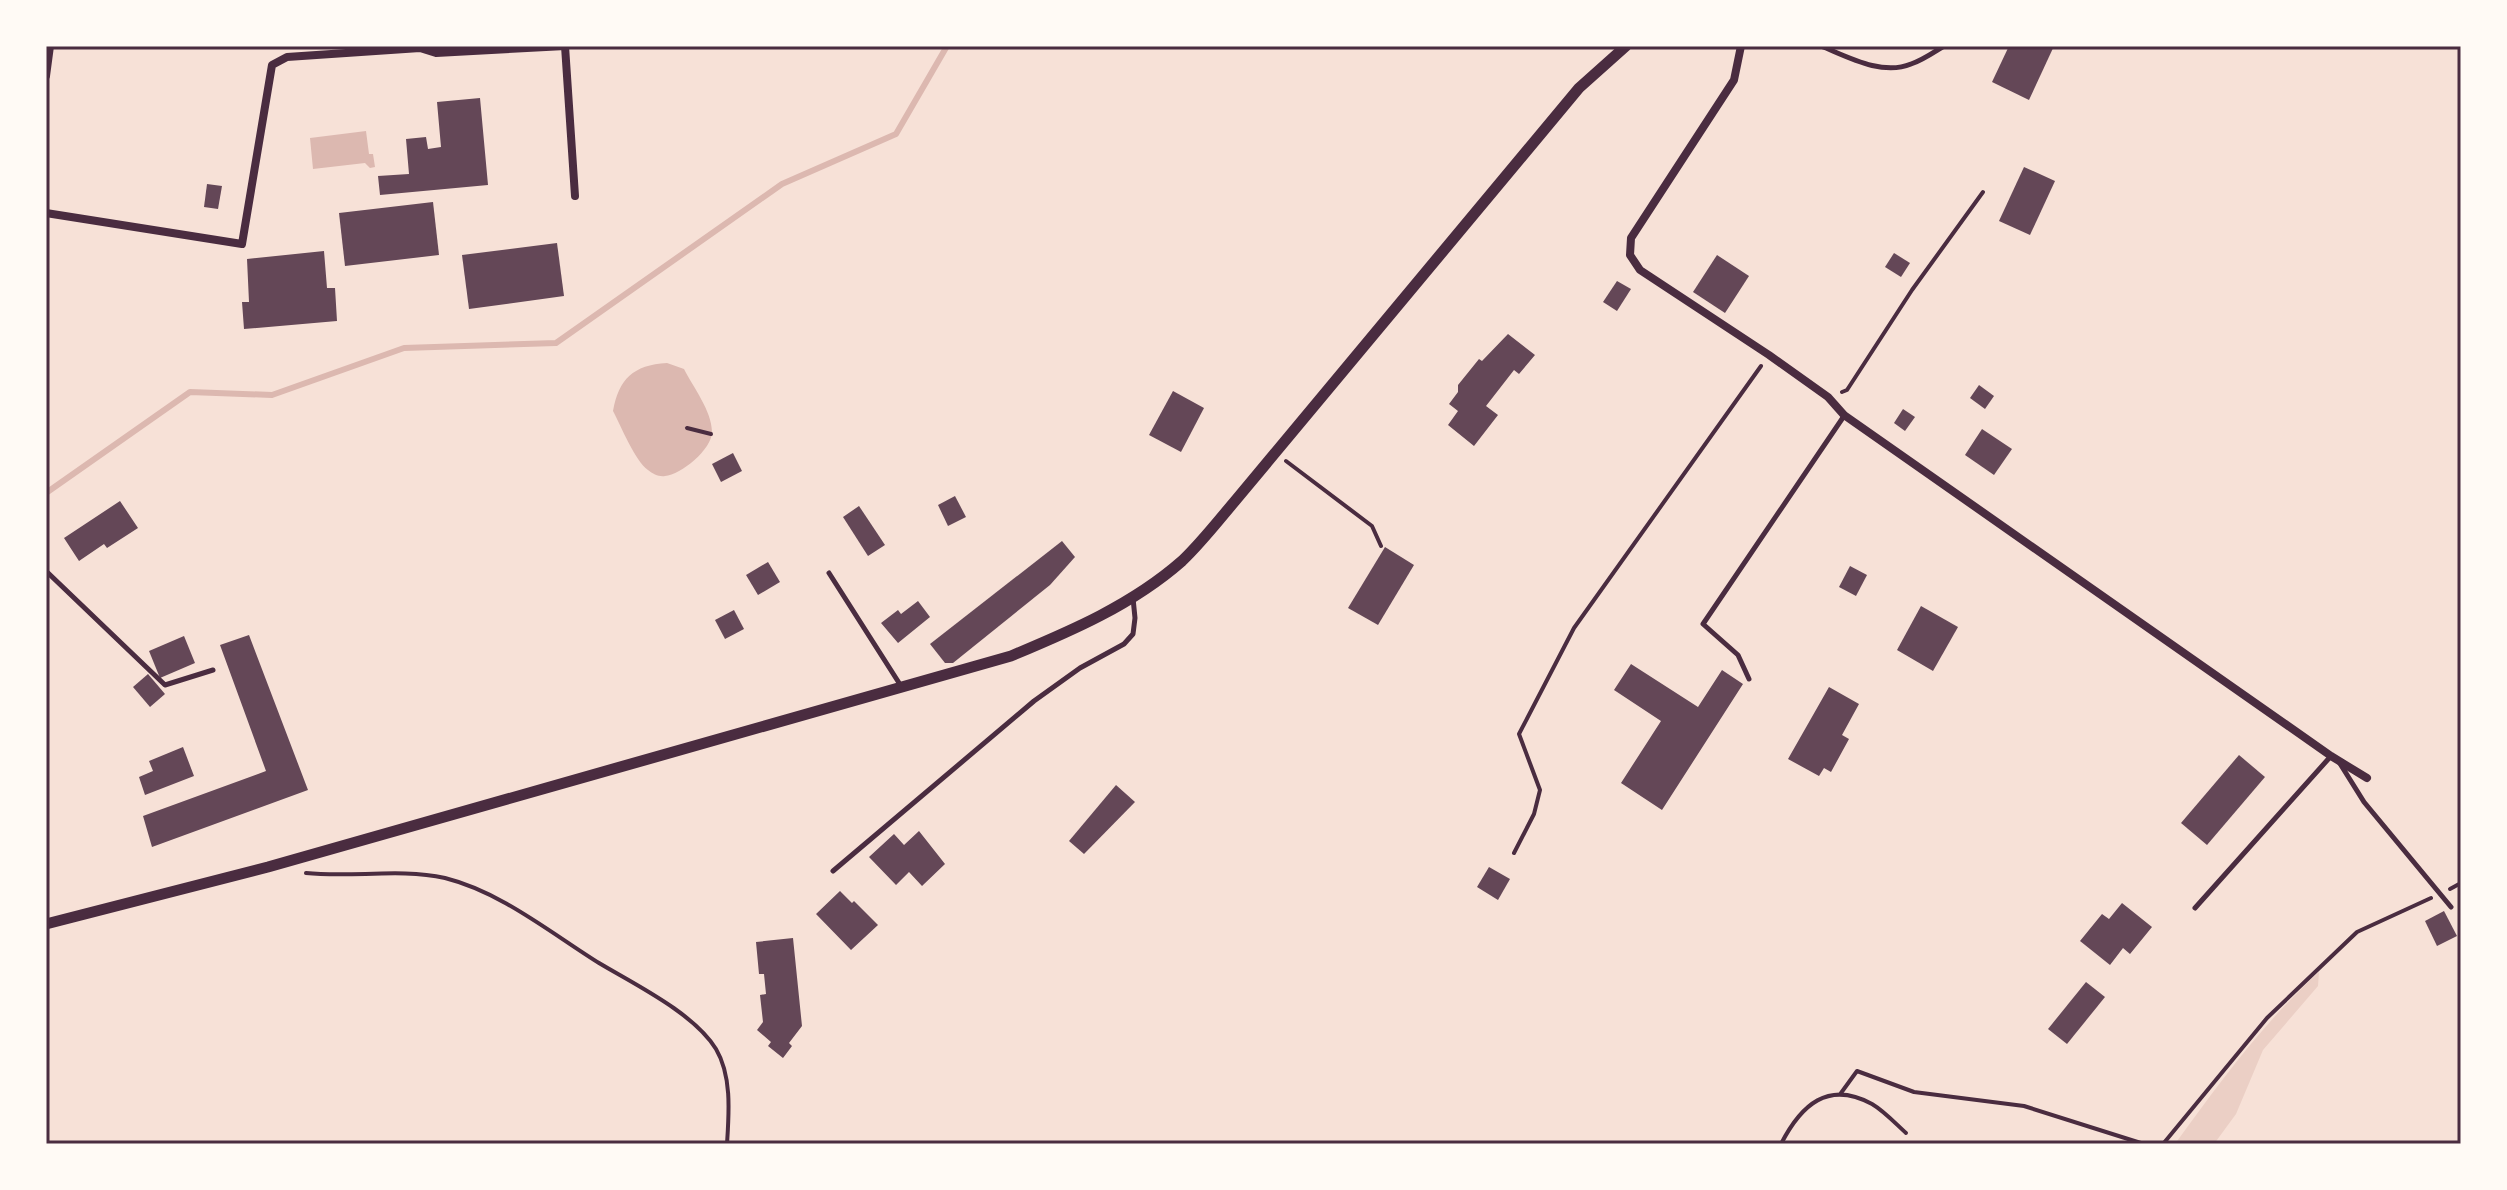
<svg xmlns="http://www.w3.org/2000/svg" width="2507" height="1190" viewBox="0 0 2507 1190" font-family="Poppins,sans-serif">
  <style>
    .green { fill: #ebcfc5 }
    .water { fill: #dcb8b0 }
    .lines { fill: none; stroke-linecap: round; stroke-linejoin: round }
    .stream { stroke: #dcb8b0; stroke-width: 6 }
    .building { fill: #644757 }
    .path { stroke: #4a2c40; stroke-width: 4 }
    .service { stroke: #4a2c40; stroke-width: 5 }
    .minor { stroke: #4a2c40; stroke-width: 8 }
    .tertiary { stroke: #4a2c40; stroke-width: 11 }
    .neatline { fill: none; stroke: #4a2c40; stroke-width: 3 }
  </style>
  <rect width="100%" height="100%" fill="#f7e1d7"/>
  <!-- green -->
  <path class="green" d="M2319 972 2318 986 2263 1050 2236 1114 2214 1144H2175C2220 1082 2262 1024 2319 972Z"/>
  <!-- water -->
  <g class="water">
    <path d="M366 131 369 154H373L375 167 370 168 365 163 313 169 310 138Z"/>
    <path d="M667 363 684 369C693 387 712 411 712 432 712 449 681 475 665 476 659 477 653 474 648 470 635 461 621 426 613 411 619 379 633 365 667 363Z"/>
  </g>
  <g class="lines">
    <!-- stream -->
    <path class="stream" d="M46 493 190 392 272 395 404 348 556 343 782 184 896 134 947 46"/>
  </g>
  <!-- building -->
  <g class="building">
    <path d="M2009 46H2054L2029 100 1992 82Z"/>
    <path d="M480 98 488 185 380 195 378 176 409 174 406 139 426 137 428 149 441 147 437 102Z"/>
    <path d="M2024 167 2055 181 2030 235 1999 221Z"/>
    <path d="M207 184 222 186 218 209 204 207Z"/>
    <path d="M433 202 439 255 345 266 339 213Z"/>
    <path d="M557 243 564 296 469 309 462 255Z"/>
    <path d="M324 251 327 288H335L337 321 244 329 242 302H249L247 259Z"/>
    <path d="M1894 253 1910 263 1901 277 1885 267Z"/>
    <path d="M1717 255 1749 276 1725 313 1693 292Z"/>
    <path d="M1617 281 1631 289 1617 311 1603 302Z"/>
    <path d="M1508 334 1535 355 1519 374 1514 370 1486 406 1498 415 1474 446 1448 425 1458 411 1449 404 1458 392V385L1479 359 1482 361Z"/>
    <path d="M1979 385 1994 396 1985 409 1970 398Z"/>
    <path d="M1173 391 1204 408 1181 452 1149 435Z"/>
    <path d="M1903 409 1915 417 1905 431 1894 423Z"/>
    <path d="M1982 429 2012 449 1994 475 1965 455Z"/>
    <path d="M733 453 742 471 721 482 712 464Z"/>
    <path d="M955 496 966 517 948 526 938 505Z"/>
    <path d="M120 501 138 528 107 548 104 544 79 561 64 538Z"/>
    <path d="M859 506 885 545 868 556 843 517Z"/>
    <path d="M1062 541 1075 557 1050 585 953 663H945L930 644Z"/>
    <path d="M1385 547 1414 565 1378 625 1348 608Z"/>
    <path d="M768 562 780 582 758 595 746 575Z"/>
    <path d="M1850 566 1867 575 1856 596 1839 587Z"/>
    <path d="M918 601 930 617 898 643 881 623 898 610 901 614Z"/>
    <path d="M1921 606 1958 627 1933 671 1897 650Z"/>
    <path d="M734 610 744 629 725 639 715 620Z"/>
    <path d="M249 635 308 790 152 847 143 816 266 771 220 645Z"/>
    <path d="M184 636 195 663 160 678 149 651Z"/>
    <path d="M1631 664 1698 707 1722 670 1743 684 1662 810 1621 783 1661 721 1614 690Z"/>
    <path d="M148 674 165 694 150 707 133 687Z"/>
    <path d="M1829 687 1859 704 1842 735 1849 739 1831 772 1824 768 1819 776 1788 759Z"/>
    <path d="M183 747 194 776 145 795 139 777 153 771 149 761Z"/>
    <path d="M2239 755 2265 777 2207 845 2181 823Z"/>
    <path d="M1116 785 1135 802 1084 854 1069 841Z"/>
    <path d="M919 831 945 864 922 886 909 872 896 885 869 857 894 834 904 845Z"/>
    <path d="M1489 867 1510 879 1498 900 1477 887Z"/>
    <path d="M840 891 852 903 854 901 878 925 851 950 816 914Z"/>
    <path d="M2122 903 2152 927 2130 954 2123 948 2110 965 2080 941 2102 914 2109 919Z"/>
    <path d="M2444 911 2457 936 2437 946 2425 921Z"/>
    <path d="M793 938 802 1026 789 1043 792 1046 783 1058 768 1046 771 1042 757 1030 763 1022 760 995 766 994 764 974H759L756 942Z"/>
    <path d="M2086 982 2105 997 2067 1044 2048 1029Z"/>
  </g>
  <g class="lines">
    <!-- path -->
    <g class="path">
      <path d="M1842 392 1847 390 1912 290 1983 192"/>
      <path d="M687 428 711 434"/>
      <path d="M1286 461 1372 526 1381 546"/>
      <path d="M1514 853 1534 814 1540 790 1519 734 1574 628 1761 366"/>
      <path d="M306 873C352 878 399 868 445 878 501 892 551 933 599 963 634 984 694 1013 716 1049 732 1076 729 1113 727 1144"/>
      <path d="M2450 889 2461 883"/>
      <path d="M1841 1093 1857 1071 1914 1092 2024 1106 2144 1144"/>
      <path d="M1781 1144C1801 1105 1828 1080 1872 1104 1884 1111 1896 1124 1906 1133"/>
      <path d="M2163 1144 2267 1018 2357 932 2431 898"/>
    </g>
    <!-- service -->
    <g class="service">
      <path d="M1821 46C1848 57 1882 76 1911 64 1923 60 1934 52 1944 46"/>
      <path d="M46 571 165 685 213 670"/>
      <path d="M829 573 901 686"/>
      <path d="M1749 679 1738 655 1703 624 1844 416"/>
      <path d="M2339 762 2364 802 2451 907"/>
      <path d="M833 871 1034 701 1080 668 1124 644 1133 634 1135 618 1133 598"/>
      <path d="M2195 908 2331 756"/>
    </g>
    <!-- minor -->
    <g class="minor">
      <path d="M1741 46 1734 80 1631 238 1630 255 1640 270 1769 355 1828 397 1844 415 2331 756 2367 778"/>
      <path d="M46 76 50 46"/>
      <path d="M46 213 242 244 272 65 287 57 420 48 436 53 565 46 575 196"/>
    </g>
    <!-- tertiary -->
    <path class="tertiary" d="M46 924 268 867 1011 656C1071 631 1132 605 1182 561 1201 543 1218 521 1235 501L1579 88 1626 46"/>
  </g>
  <!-- border -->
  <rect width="2507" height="1190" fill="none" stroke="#fffaf5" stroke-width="96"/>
  <rect x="48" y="48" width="2411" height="1094" class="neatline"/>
</svg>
